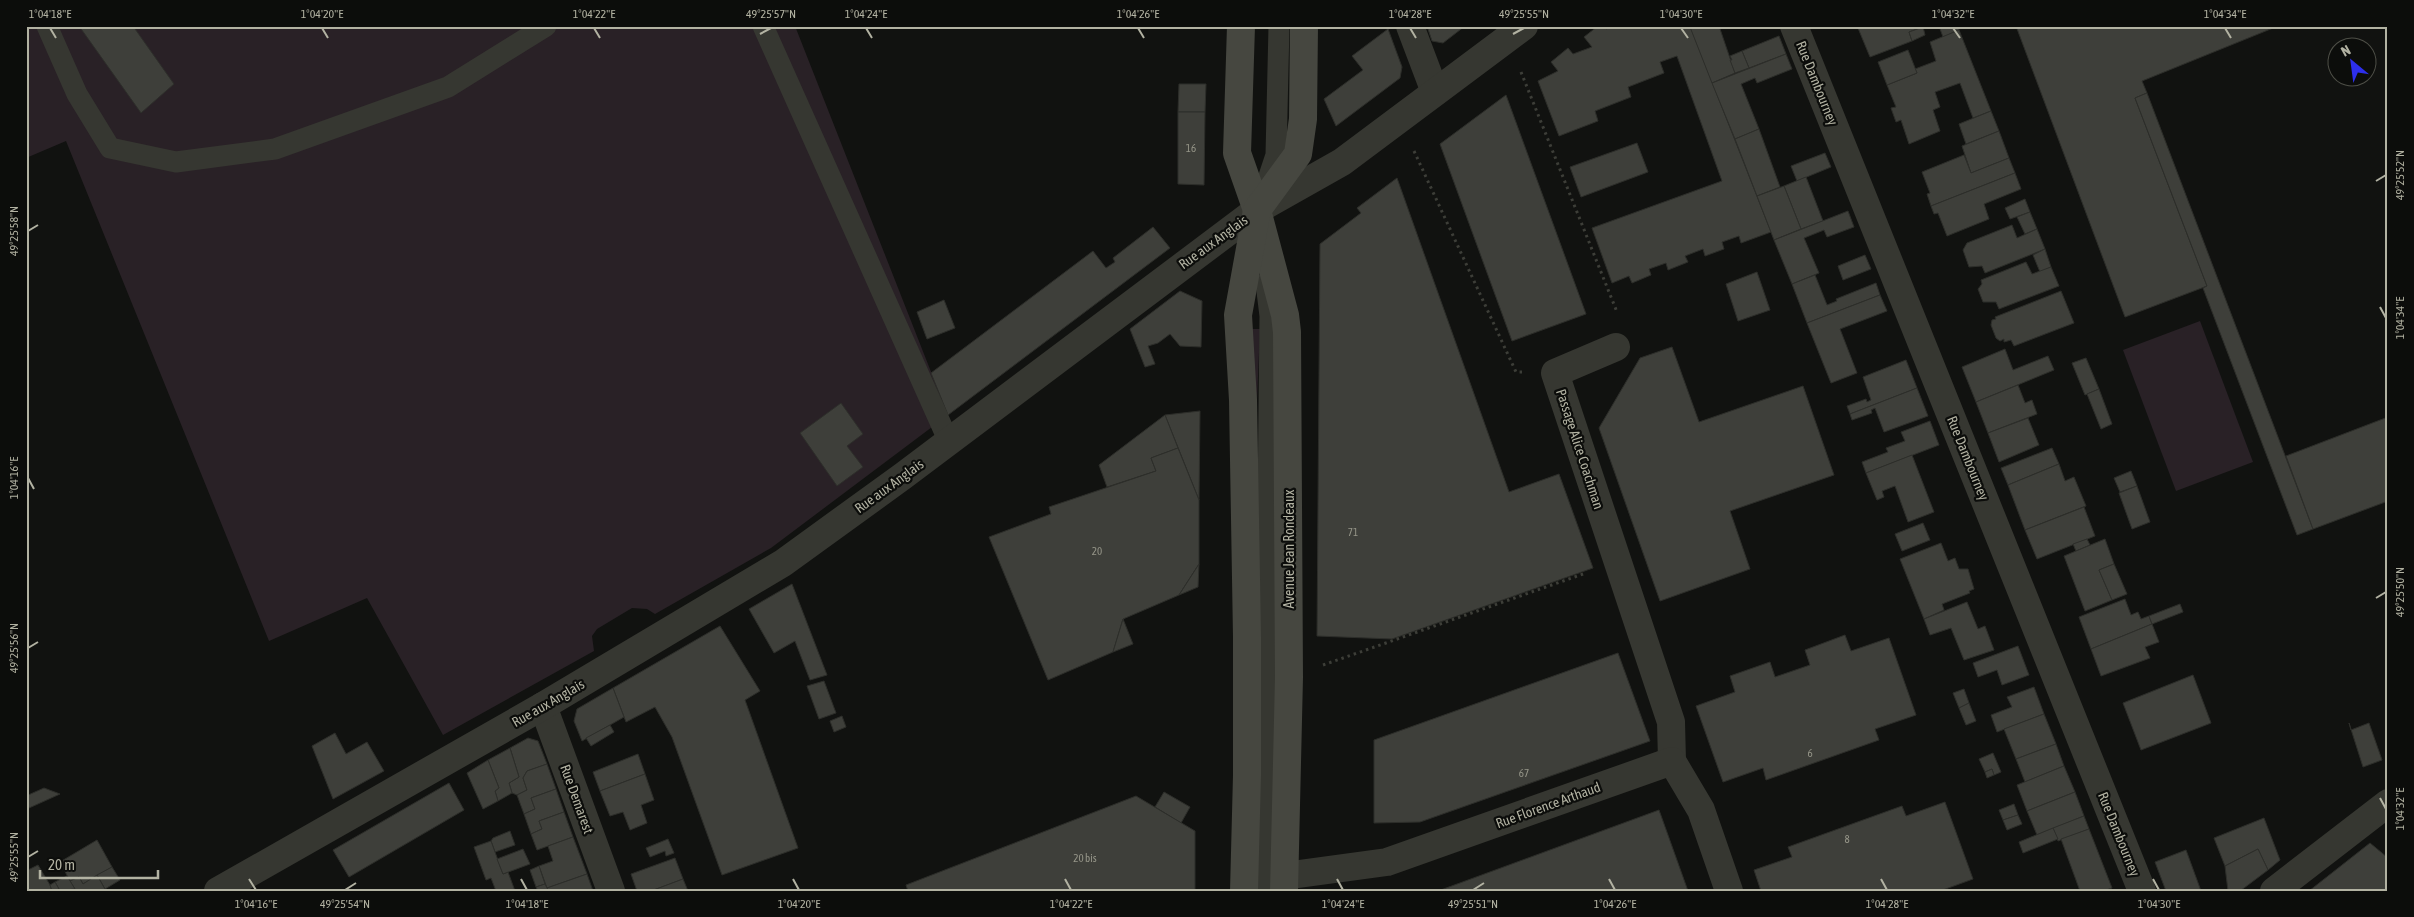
<svg xmlns="http://www.w3.org/2000/svg" width="2414" height="917" viewBox="0 0 2414 917" font-family="'Asap Condensed',sans-serif">
  <style>
    .green { fill: #292126 }
    .building { fill: #3e3f3a; stroke: #2d2e2a }
    .lines { fill: none; stroke-linecap: round; stroke-linejoin: round }
    .path { stroke: #3d3e38; stroke-width: 3; stroke-dasharray: 2.5 4; stroke-linecap: butt }
    .service { stroke: #363731; stroke-width: 21 }
    .minor { stroke: #363731; stroke-width: 28 }
    .secondary { stroke: #464740; stroke-width: 28 }
    .ticks { fill: none; stroke: #b2b2a2; stroke-width: 2 }
    .labels { text-anchor: middle; stroke-width: 4.5; stroke-linejoin: round; paint-order: stroke }
    .number-label { font-size: 11px; fill: #959588 }
    .street-label { font-size: 14px; fill: #b2b2a2; stroke: #0c0d0b }
    .neatline { fill: none; stroke: #b2b2a2; stroke-width: 2 }
    .ticks-label { font-size: 12px; text-anchor: middle; fill: #b2b2a2 }
  </style>
  <rect width="100%" height="100%" fill="#111210"/>
  <!-- green -->
  <g class="green">
    <path d="M26 26H795L948 415 771 548 655 614 647 609 632 608 597 629 592 636 594 651 443 735 367 598 269 641 66 141 26 158Z"/>
    <path d="M2200 321 2253 462 2176 491 2123 350Z"/>
    <path d="M1249 329H1260L1257 400 1251 401Z"/>
  </g>
  <!-- building -->
  <g class="building">
    <path d="M79 26H133L174 84 141 113Z"/>
    <path d="M1427 26H1465L1443 43 1432 41Z"/>
    <path d="M1598 26H1604L1606 29 1613 26H1690L1771 232 1741 243 1739 236 1722 242 1724 249 1705 256 1703 249 1685 256 1688 262 1668 270 1666 263 1649 269 1651 275 1632 283 1629 276 1612 283 1592 228 1722 181 1677 56 1660 62 1664 73 1628 87 1631 97 1595 111 1598 121 1559 136 1538 81 1558 71 1551 62 1568 48 1573 54 1592 47 1584 37Z"/>
    <path d="M1719 26 1735 73 1712 83 1690 27Z"/>
    <path d="M1864 26H1922L1923 27 1909 32 1912 41 1870 57 1858 28Z"/>
    <path d="M1939 26H1958L1959 30 1943 37Z"/>
    <path d="M2016 26H2278L2142 81 2147 93 2135 98 2207 286 2125 317Z"/>
    <path d="M1923 27 1925 35 1912 41 1909 32Z"/>
    <path d="M1388 29 1402 67 1400 78 1336 126 1324 99 1363 70 1352 56Z"/>
    <path d="M1959 30 1991 111 1973 118 1960 83 1935 92 1940 107 1933 110 1940 131 1909 144 1901 120 1896 122 1891 108 1896 107 1887 85 1917 73 1915 69 1936 61 1930 42Z"/>
    <path d="M1779 36 1786 54 1749 68 1742 51Z"/>
    <path d="M1908 50 1917 73 1887 85 1878 62Z"/>
    <path d="M1742 51 1749 68 1735 73 1730 60H1732L1730 56Z"/>
    <path d="M1786 54 1792 69 1757 83 1755 78 1741 84 1759 129 1735 139 1712 83Z"/>
    <path d="M1179 84H1206L1205 112H1178Z"/>
    <path d="M2147 93 2313 529 2297 535 2203 288 2207 286 2135 98Z"/>
    <path d="M1506 95 1586 314 1512 341 1440 144Z"/>
    <path d="M1991 111 1999 131 1966 144 1959 124Z"/>
    <path d="M1178 112H1205L1204 185 1178 184Z"/>
    <path d="M1759 129 1780 187 1757 196 1735 139Z"/>
    <path d="M1999 131 2009 158 1971 173 1962 146Z"/>
    <path d="M1637 143 1648 172 1581 197 1570 167Z"/>
    <path d="M1825 153 1831 167 1797 181 1791 166Z"/>
    <path d="M1964 155 1971 173 2009 158 2015 173 1931 206 1927 194 1930 193 1922 172Z"/>
    <path d="M2015 173 2021 189 1984 204 1989 219 1947 236 1938 213 1934 214 1931 206Z"/>
    <path d="M1806 177 1823 221 1801 229 1784 186Z"/>
    <path d="M1397 178 1509 492 1559 474 1593 568 1392 639 1317 636 1320 244 1361 213 1357 208Z"/>
    <path d="M1784 186 1801 229 1774 240 1757 196Z"/>
    <path d="M2025 199 2030 212 2010 219 2005 208Z"/>
    <path d="M1848 211 1854 227 1827 237 1824 230 1804 238 1819 273 1792 284 1774 240Z"/>
    <path d="M2030 212 2037 229 2025 234 2017 217Z"/>
    <path d="M2012 225 2017 238 2037 229 2045 249 1985 273 1982 266 1969 267 1963 250 1967 243Z"/>
    <path d="M1153 227 1170 248 948 415 931 373 1093 251 1106 268 1115 262 1113 258Z"/>
    <path d="M2045 249 2051 267 2040 272 2033 255Z"/>
    <path d="M1865 255 1871 269 1843 280 1838 266Z"/>
    <path d="M2026 262 2032 274 2051 267 2059 286 1999 309 1996 302H1983L1978 289 1982 284 1981 280Z"/>
    <path d="M1757 272 1770 310 1738 321 1726 284Z"/>
    <path d="M1815 275 1827 305 1837 301 1836 299 1876 283 1880 295 1807 323 1792 284Z"/>
    <path d="M1180 291 1202 301 1201 347 1180 346 1170 334 1158 343 1148 346 1155 364 1145 367 1130 329Z"/>
    <path d="M2061 291 2074 323 2014 346 2011 340 2004 342V339L2000 341 1996 338 1991 325 1992 320 1996 319 1995 317Z"/>
    <path d="M1880 295 1887 311 1840 329 1857 373 1831 383 1807 323Z"/>
    <path d="M944 300 955 328 927 339 917 312Z"/>
    <path d="M1672 347 1699 422 1803 386 1834 475 1730 511 1750 569 1660 601 1599 428 1640 358Z"/>
    <path d="M2005 349 2013 370 2048 356 2054 370 1976 402 1962 367Z"/>
    <path d="M2086 358 2099 389 2085 395 2072 363Z"/>
    <path d="M1906 360 1917 388 1850 414 1847 406 1866 399 1867 402 1871 400 1863 377Z"/>
    <path d="M2018 385 2025 403 2032 400 2037 414 1988 433 1976 402Z"/>
    <path d="M1917 388 1928 416 1884 432 1875 408 1871 410 1872 413 1852 420 1850 414Z"/>
    <path d="M2099 389 2112 424 2101 429 2087 394Z"/>
    <path d="M841 403 863 434 847 446 863 467 837 486 800 433Z"/>
    <path d="M1200 411 1199 500 1165 415Z"/>
    <path d="M1165 415 1178 448 1151 458 1156 471 1107 487 1099 465Z"/>
    <path d="M2388 417V501L2313 529 2286 456Z"/>
    <path d="M2028 418 2039 445 1999 462 1988 433Z"/>
    <path d="M1930 421 1939 445 1866 473 1862 462 1888 452 1886 448 1905 441 1901 432Z"/>
    <path d="M1178 448 1199 500V564L1179 595 1123 619 1113 652 1048 680 989 537 1051 514 1049 507 1156 471 1151 458Z"/>
    <path d="M2052 448 2059 464 2008 485 2001 468Z"/>
    <path d="M1912 455 1934 512 1908 522 1895 486 1882 491 1884 497 1877 500 1866 473Z"/>
    <path d="M2059 464 2065 481 2074 477 2086 506 2025 530 2008 485Z"/>
    <path d="M2131 471 2137 486 2120 492 2114 478Z"/>
    <path d="M2137 486 2150 522 2132 529 2119 493Z"/>
    <path d="M2084 507 2095 536 2037 559 2025 530Z"/>
    <path d="M1923 523 1930 540 1902 551 1895 534Z"/>
    <path d="M2087 539 2090 545 2076 551 2073 544Z"/>
    <path d="M2105 539 2114 564 2099 570 2112 600 2085 611 2064 556Z"/>
    <path d="M1941 543 1948 561 1955 558 1959 569H1968L1974 589 1969 591 1970 593 1942 604 1944 610 1924 619 1900 559Z"/>
    <path d="M1199 564 1198 587 1179 595Z"/>
    <path d="M2114 564 2127 594 2112 600 2099 570Z"/>
    <path d="M792 584 827 675 810 680 795 641 774 653 749 609Z"/>
    <path d="M2125 599 2131 615 2138 612 2141 619 2149 616 2152 624 2091 649 2079 617Z"/>
    <path d="M1967 602 1978 629 1985 626 1994 650 1964 660 1951 628 1930 635 1924 619Z"/>
    <path d="M2180 604 2183 612 2152 624 2149 616Z"/>
    <path d="M1123 619 1133 644 1113 652Z"/>
    <path d="M2152 624 2159 642 2145 647 2150 658 2101 676 2091 649Z"/>
    <path d="M720 626 760 691 745 700 798 848 722 875 672 737 655 707 626 722 613 688Z"/>
    <path d="M1845 635 1851 651 1889 638 1916 715 1875 729 1879 740 1766 780 1763 768 1723 782 1696 706 1735 692 1730 676 1770 662 1775 677 1810 665 1805 650Z"/>
    <path d="M2018 646 2029 675 2002 685 1997 670 1978 677 1973 663Z"/>
    <path d="M1618 653 1650 741 1420 822 1374 823V740Z"/>
    <path d="M2193 675 2211 723 2141 750 2123 703Z"/>
    <path d="M824 681 836 713 819 719 807 686Z"/>
    <path d="M2034 687 2044 714 1997 732 1991 715 2012 707 2007 697Z"/>
    <path d="M613 688 624 717 582 741 574 721 577 709Z"/>
    <path d="M1964 689 1969 703 1959 708 1953 693Z"/>
    <path d="M1969 703 1976 721 1966 725 1959 708Z"/>
    <path d="M2044 714 2056 744 2016 759 2004 729Z"/>
    <path d="M842 716 846 727 834 732 830 721Z"/>
    <path d="M2349 723 2351 730 2369 723 2382 760 2363 767Z"/>
    <path d="M610 725 614 732 591 746 586 738Z"/>
    <path d="M335 733 346 754 367 742 384 771 333 799 312 746Z"/>
    <path d="M528 738 538 741 547 764 527 771 523 778 527 790 517 795 512 793 509 783 519 777 510 748Z"/>
    <path d="M2056 744 2064 766 2025 782 2016 759Z"/>
    <path d="M510 748 519 777 509 783 512 793 498 801 495 791 499 788 488 760Z"/>
    <path d="M1993 753 2001 772 1994 775 1992 769 1985 772 1979 759Z"/>
    <path d="M638 754 645 774 600 791 593 772Z"/>
    <path d="M488 760 499 788 495 791 498 801 483 809 467 773Z"/>
    <path d="M547 764 556 789 531 798 535 809 524 814 517 795 527 790 523 778 527 771Z"/>
    <path d="M2064 766 2075 792 2027 811 2017 785Z"/>
    <path d="M1992 769 1994 775 1987 778 1985 772Z"/>
    <path d="M645 774 654 800 641 805 647 823 630 830 623 812 610 816 600 791Z"/>
    <path d="M449 783 464 810 349 877 333 850Z"/>
    <path d="M44 788 60 794 29 808 26 796Z"/>
    <path d="M556 789 564 812 539 821 542 829 531 834 524 814 535 809 531 798Z"/>
    <path d="M1164 792 1190 807 1181 823 1155 807Z"/>
    <path d="M2075 792 2084 816 2037 835 2027 811Z"/>
    <path d="M1136 796 1195 831V891H908L906 885Z"/>
    <path d="M1945 802 1973 879 1940 891H1761L1754 870 1792 857 1788 847 1902 806 1906 816Z"/>
    <path d="M2014 804 2018 815 2003 820 1999 810Z"/>
    <path d="M1659 810 1688 891H1438Z"/>
    <path d="M564 812 573 837 537 850 531 834 542 829 539 821Z"/>
    <path d="M2018 815 2022 824 2007 830 2003 820Z"/>
    <path d="M2084 816 2089 829 2058 841 2053 828Z"/>
    <path d="M2264 818 2280 860 2268 870 2258 849 2225 866 2214 838Z"/>
    <path d="M2053 828 2058 839 2023 853 2019 842Z"/>
    <path d="M2089 829 2112 888 2103 891H2080L2061 839Z"/>
    <path d="M510 831 515 845 495 852 491 841 493 838Z"/>
    <path d="M573 837 587 874 547 888 539 866 553 861 548 846Z"/>
    <path d="M668 839 674 853 666 856 665 851 650 857 646 848Z"/>
    <path d="M97 840 112 867 83 884 79 877 70 881 60 862Z"/>
    <path d="M491 841 503 874 508 872 515 891H496L491 878 486 880 474 847Z"/>
    <path d="M2370 843 2388 858V891H2309Z"/>
    <path d="M523 849 530 864 503 874 497 859Z"/>
    <path d="M2258 849 2268 870 2240 891H2228L2225 866Z"/>
    <path d="M2186 850 2201 891H2166L2155 862Z"/>
    <path d="M675 858 683 879 651 891H637L631 874Z"/>
    <path d="M38 865 50 885 52 891H26V871Z"/>
    <path d="M539 866 545 884 536 887 530 870Z"/>
    <path d="M112 867 120 880 105 889 97 875Z"/>
    <path d="M587 874 593 891H548L547 888Z"/>
    <path d="M97 875 106 891H76L70 881 79 877 83 884Z"/>
    <path d="M67 876 75 889 55 891 59 889 55 882Z"/>
    <path d="M683 879 688 891H651Z"/>
    <path d="M55 882 59 889 52 891 50 885Z"/>
    <path d="M545 884 548 890 538 891 536 887Z"/>
  </g>
  <g class="lines">
    <!-- path -->
    <g class="path">
      <path d="M1521 72 1617 312"/>
      <path d="M1414 151 1516 372H1522"/>
      <path d="M1323 665 1586 573"/>
    </g>
    <!-- service -->
    <g class="service">
      <path d="M47 26 77 94 110 148 176 162 275 149 448 87 546 26"/>
      <path d="M763 26 949 442"/>
      <path d="M1264 191 1276 155 1279 26"/>
      <path d="M1264 891 1270 316 1266 283"/>
    </g>
    <!-- minor -->
    <g class="minor">
      <path d="M1410 26 1435 92"/>
      <path d="M1794 26 2142 891"/>
      <path d="M1616 347 1555 373 1671 722 1672 761"/>
      <path d="M543 706 611 891"/>
      <path d="M1284 876 1387 862 1672 761 1701 810 1729 891"/>
      <path d="M218 891 543 706 783 563 903 476 1257 210 1342 162 1524 26"/>
      <path d="M2274 891 2388 803"/>
    </g>
    <!-- secondary -->
    <g class="secondary">
      <path d="M1241 26 1237 153 1257 210 1285 315 1287 332 1289 677 1284 891"/>
      <path d="M1244 891 1247 775V637L1243 400 1238 315 1257 210 1298 154 1303 119 1304 26"/>
    </g>
  </g>
  <!-- ticks -->
  <path class="ticks" d="M50 28 56 38M322 28 328 38M594 28 600 38M866 28 872 38M1138 28 1144 38M1410 28 1416 38M1681 28 1688 38M1953 28 1960 38M2225 28 2231 38M760 34 771 28M1513 34 1524 28M2376 181 2386 175M28 231 38 225M2380 307 2386 318M28 478 34 489M2376 598 2386 592M28 648 38 642M2380 798 2386 809M28 857 38 851M249 879 256 890M521 879 527 890M793 879 799 890M1065 879 1071 890M1337 879 1343 890M1609 879 1615 890M1881 879 1887 890M2153 879 2159 890M345 890 356 883M1473 890 1484 883"/>
  <g class="labels">
    <!-- number labels -->
    <g class="number-label">
      <text x="1191" y="152">16</text>
      <text x="1353" y="536">71</text>
      <text x="1097" y="555">20</text>
      <text x="1810" y="757">6</text>
      <text x="1524" y="777">67</text>
      <text x="1847" y="843">8</text>
      <text x="1085" y="862">20 bis</text>
    </g>
    <!-- street labels -->
    <g class="street-label">
      <text transform="translate(1817 83) rotate(68)" y="5">Rue Dambourney</text>
      <text transform="translate(1213 242) rotate(-36)" y="5">Rue aux Anglais</text>
      <text transform="translate(1580 449) rotate(72)" y="5">Passage Alice Coachman</text>
      <text transform="translate(1968 458) rotate(68)" y="5">Rue Dambourney</text>
      <text transform="translate(889 486) rotate(-36)" y="5">Rue aux Anglais</text>
      <text transform="translate(1289 549) rotate(-90)" y="5">Avenue Jean Rondeaux</text>
      <text transform="translate(548 703) rotate(-30)" y="5">Rue aux Anglais</text>
      <text transform="translate(577 799) rotate(70)" y="5">Rue Demarest</text>
      <text transform="translate(1548 805) rotate(-20)" y="5">Rue Florence Arthaud</text>
      <text transform="translate(2119 834) rotate(68)" y="5">Rue Dambourney</text>
    </g>
  </g>
  <!-- border -->
  <rect width="2414" height="917" fill="none" stroke="#0c0d0b" stroke-width="55"/>
  <!-- north arrow -->
  <g transform="translate(2352 62) rotate(331)"><circle r="24" fill="#0c0d0b" stroke="#4e4f47"/>
  <path d="M0-4L9 19L0 12L-9 19Z" fill="#2d2fed"/>
  <text y="-8" font-size="14" font-weight="bold" text-anchor="middle" fill="#b2b2a2">N</text>
  </g>
  <!-- scale -->
  <path d="M40 870v8h118v-8" fill="none" stroke="#b2b2a2" stroke-width="2.5"/>
  <text x="48" y="870" font-size="15" fill="#b2b2a2" stroke="#0c0d0b" stroke-width="4" paint-order="stroke">20 m</text>
  <rect x="28" y="28" width="2358" height="862" class="neatline"/>
  <g class="ticks-label">
    <text x="50" y="18">1°04'18"E</text>
    <text x="322" y="18">1°04'20"E</text>
    <text x="594" y="18">1°04'22"E</text>
    <text x="771" y="18">49°25'57"N</text>
    <text x="866" y="18">1°04'24"E</text>
    <text x="1138" y="18">1°04'26"E</text>
    <text x="1410" y="18">1°04'28"E</text>
    <text x="1524" y="18">49°25'55"N</text>
    <text x="1681" y="18">1°04'30"E</text>
    <text x="1953" y="18">1°04'32"E</text>
    <text x="2225" y="18">1°04'34"E</text>
    <text transform="translate(2400 175) rotate(-90)" y="4">49°25'52"N</text>
    <text transform="translate(14 231) rotate(-90)" y="4">49°25'58"N</text>
    <text transform="translate(2400 318) rotate(-90)" y="4">1°04'34"E</text>
    <text transform="translate(14 478) rotate(-90)" y="4">1°04'16"E</text>
    <text transform="translate(2400 592) rotate(-90)" y="4">49°25'50"N</text>
    <text transform="translate(14 648) rotate(-90)" y="4">49°25'56"N</text>
    <text transform="translate(2400 809) rotate(-90)" y="4">1°04'32"E</text>
    <text transform="translate(14 857) rotate(-90)" y="4">49°25'55"N</text>
    <text x="256" y="908">1°04'16"E</text>
    <text x="345" y="908">49°25'54"N</text>
    <text x="527" y="908">1°04'18"E</text>
    <text x="799" y="908">1°04'20"E</text>
    <text x="1071" y="908">1°04'22"E</text>
    <text x="1343" y="908">1°04'24"E</text>
    <text x="1473" y="908">49°25'51"N</text>
    <text x="1615" y="908">1°04'26"E</text>
    <text x="1887" y="908">1°04'28"E</text>
    <text x="2159" y="908">1°04'30"E</text>
  </g>
</svg>
